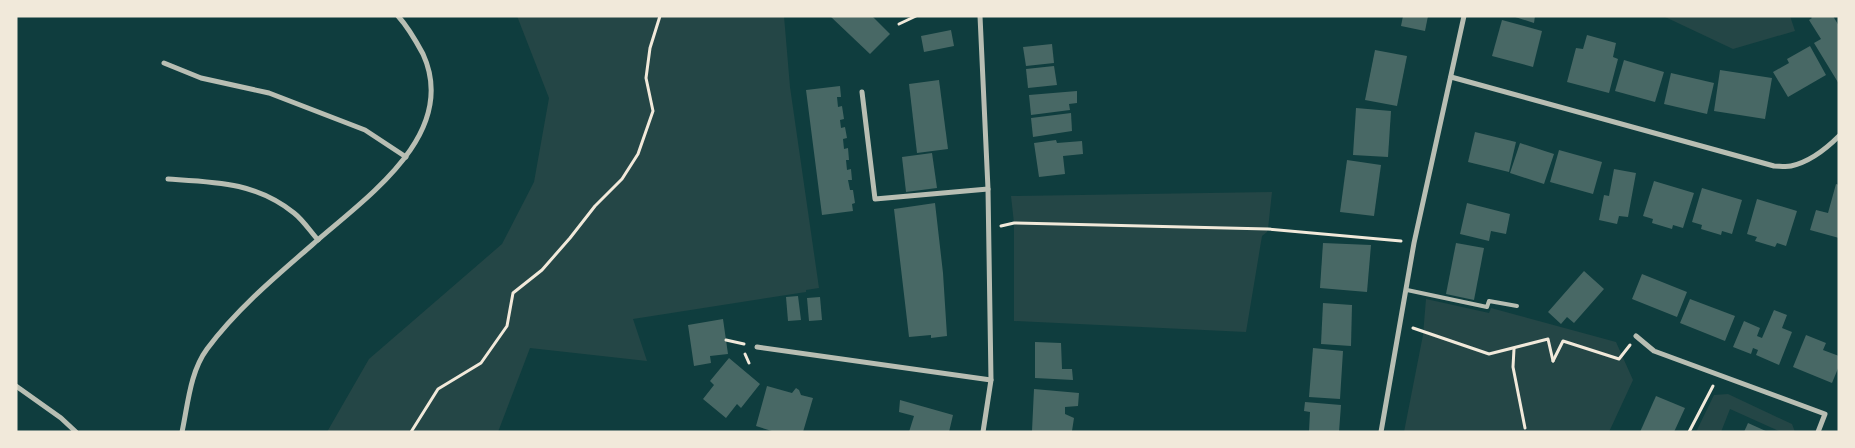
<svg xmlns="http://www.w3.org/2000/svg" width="1855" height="448" viewBox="0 0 1855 448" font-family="Poppins,sans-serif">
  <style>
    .green { fill: #244646 }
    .building { fill: #486865 }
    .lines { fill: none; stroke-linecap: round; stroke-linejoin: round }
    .path { stroke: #f1e9da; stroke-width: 3 }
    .service { stroke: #b8beb3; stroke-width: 4 }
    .minor { stroke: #b8beb3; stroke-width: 5 }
  </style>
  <rect width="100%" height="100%" fill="#0f3d3e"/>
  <!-- green -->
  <g class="green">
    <path d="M517 16H784L790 87 819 288 806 290V292L633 319 647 361 530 348 498 432H327L369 359 502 244 534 182 549 98Z"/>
    <path d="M1663 16H1790L1795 31 1733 49Z"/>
    <path d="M1272 192 1268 229 1267 232 1262 236 1246 332 1014 321V223L1011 196Z"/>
    <path d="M1426 299 1489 313 1491 308 1616 342 1633 380 1609 432H1404L1423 335Z"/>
    <path d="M1728 394 1792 424 1795 432H1781L1730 409 1721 432H1696L1714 395Z"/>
  </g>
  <!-- building -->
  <g class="building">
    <path d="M830 16H872L890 34 870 54Z"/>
    <path d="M1403 16H1428L1425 31 1401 26Z"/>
    <path d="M1512 16H1535L1534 23Z"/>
    <path d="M1810 16H1833L1839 26V84L1814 43 1821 39 1809 20 1812 18Z"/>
    <path d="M1502 20 1542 31 1533 67 1492 56Z"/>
    <path d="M951 30 954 46 924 52 921 36Z"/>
    <path d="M1587 35 1616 43 1613 57 1618 59 1609 93 1567 82 1576 48 1583 49Z"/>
    <path d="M1052 44 1054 63 1026 66 1023 47Z"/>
    <path d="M1810 46 1826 75 1788 97 1773 72 1789 63 1787 59Z"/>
    <path d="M1375 50 1407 56 1397 106 1365 100Z"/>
    <path d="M1624 60 1664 72 1655 102 1615 91Z"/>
    <path d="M1054 66 1057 85 1028 88 1026 69Z"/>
    <path d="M1720 70 1772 78 1765 119 1714 111Z"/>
    <path d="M1671 73 1714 83 1707 114 1664 104Z"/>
    <path d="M939 80 948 149 917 153 909 84Z"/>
    <path d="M840 86 841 97H837L838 107 842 106 844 119 840 120 841 128 845 127 847 138 843 139 844 149 848 148 849 160H846L847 170 851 169 852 180H848L850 190H853L855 203 852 204 853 211 822 215 806 90Z"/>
    <path d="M1077 91V103L1069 104 1070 110 1031 115 1029 95Z"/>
    <path d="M1356 108 1391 111 1388 157 1353 155Z"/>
    <path d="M1071 113 1072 131 1033 137 1031 118Z"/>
    <path d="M1475 132 1516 142 1509 172 1468 162Z"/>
    <path d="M1056 140 1057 143 1082 141 1083 154 1063 156 1065 174 1039 177 1034 143Z"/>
    <path d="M1520 143 1554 154 1544 184 1510 173Z"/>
    <path d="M1559 150 1602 162 1593 194 1550 182Z"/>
    <path d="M932 153 937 188 906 192 902 157Z"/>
    <path d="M1347 160 1381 165 1374 216 1340 212Z"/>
    <path d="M1614 169 1636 173 1628 217 1619 216 1617 224 1599 220 1604 195 1609 196Z"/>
    <path d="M1654 181 1694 193 1683 228 1673 225 1672 229 1652 223 1653 219 1643 216Z"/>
    <path d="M1836 184 1839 185V238L1810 230 1816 210 1828 213Z"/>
    <path d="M1702 188 1742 200 1732 234 1722 231 1721 235 1701 229 1702 225 1692 222Z"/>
    <path d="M1757 199 1797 211 1786 246 1777 243 1775 247 1755 241 1757 237 1747 234Z"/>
    <path d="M935 203 943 273 947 336 931 338V335L909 337 894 209Z"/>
    <path d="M1467 203 1510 214 1506 234 1491 231 1489 241 1460 234Z"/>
    <path d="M1323 243 1371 245 1367 292 1320 288Z"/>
    <path d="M1456 243 1484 248 1474 300 1446 294Z"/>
    <path d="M1584 271 1604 289 1574 323 1567 317 1561 324 1548 312Z"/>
    <path d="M1642 274 1687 292 1677 317 1632 299Z"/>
    <path d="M798 296 801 320 788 321 786 297Z"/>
    <path d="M820 297 822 320 809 321 807 298Z"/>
    <path d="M1690 299 1735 316 1725 341 1680 323Z"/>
    <path d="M1323 303 1352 305 1351 346 1321 344Z"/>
    <path d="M1774 310 1787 315 1782 328 1792 332 1779 365 1756 355 1758 350 1753 348 1751 354 1733 347 1744 321 1760 328 1757 336 1762 338Z"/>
    <path d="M723 319 728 354 710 356 711 363 694 366 688 325Z"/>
    <path d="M1806 335 1826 343 1823 350 1839 356V366L1832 383 1793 367Z"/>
    <path d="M1035 342 1061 343 1062 369H1072L1073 380 1035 378Z"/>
    <path d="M1313 348 1343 351 1340 399 1309 397Z"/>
    <path d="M729 358 760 384 741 408 737 404 726 418 703 399 714 385 710 381Z"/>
    <path d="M767 386 792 393 796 388 799 390 801 395 813 398 803 432H775L756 426Z"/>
    <path d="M1034 389 1079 393 1078 406 1065 407V414L1074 418 1072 431H1032Z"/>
    <path d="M1656 396 1685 408 1674 432H1640Z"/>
    <path d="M900 400 953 415 949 432H909L914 416 899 412Z"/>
    <path d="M1305 402 1341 405 1339 432H1309L1310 412 1304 411Z"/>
    <path d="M1748 423 1768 432H1744Z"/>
  </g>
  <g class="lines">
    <!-- path -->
    <g class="path">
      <path d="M899 24 916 16"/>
      <path d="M1001 226 1014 223 1268 229 1401 241"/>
      <path d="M1413 328 1489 354 1548 339 1553 361"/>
      <path d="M726 340 744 344"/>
      <path d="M1514 349 1513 367 1525 428"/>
      <path d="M745 354 749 363"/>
      <path d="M1553 361 1563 341 1619 359 1630 345"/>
      <path d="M411 432 438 389 481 363 507 326 513 293 542 270 570 238 595 206 622 179 638 154 653 111 646 78 650 48 660 16"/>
      <path d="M1689 432 1713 386"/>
    </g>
    <!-- service -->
    <path class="service" d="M1407 290 1487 307 1489 301 1517 306"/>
    <!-- minor -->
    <g class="minor">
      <path d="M980 16 988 189 991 380 983 432"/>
      <path d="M164 63 201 78 269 93 365 130 406 157"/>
      <path d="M1451 77 1774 166C1779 166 1786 167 1791 166 1809 162 1826 149 1839 136"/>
      <path d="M862 92 875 199 988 189"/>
      <path d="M168 179C215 182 255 182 294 213 303 220 310 231 318 240"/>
      <path d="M1636 336 1654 351 1825 414 1818 432"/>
      <path d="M757 347 991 380"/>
      <path d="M16 386 61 418 76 432"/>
      <path d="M182 432C188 404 190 372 207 349 237 309 275 277 312 245 364 199 460 135 423 54 416 41 408 27 398 16"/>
      <path d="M1381 432 1414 243 1464 16"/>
    </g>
  </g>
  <!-- border -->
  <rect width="1855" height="448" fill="none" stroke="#f1e9da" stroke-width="35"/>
</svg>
